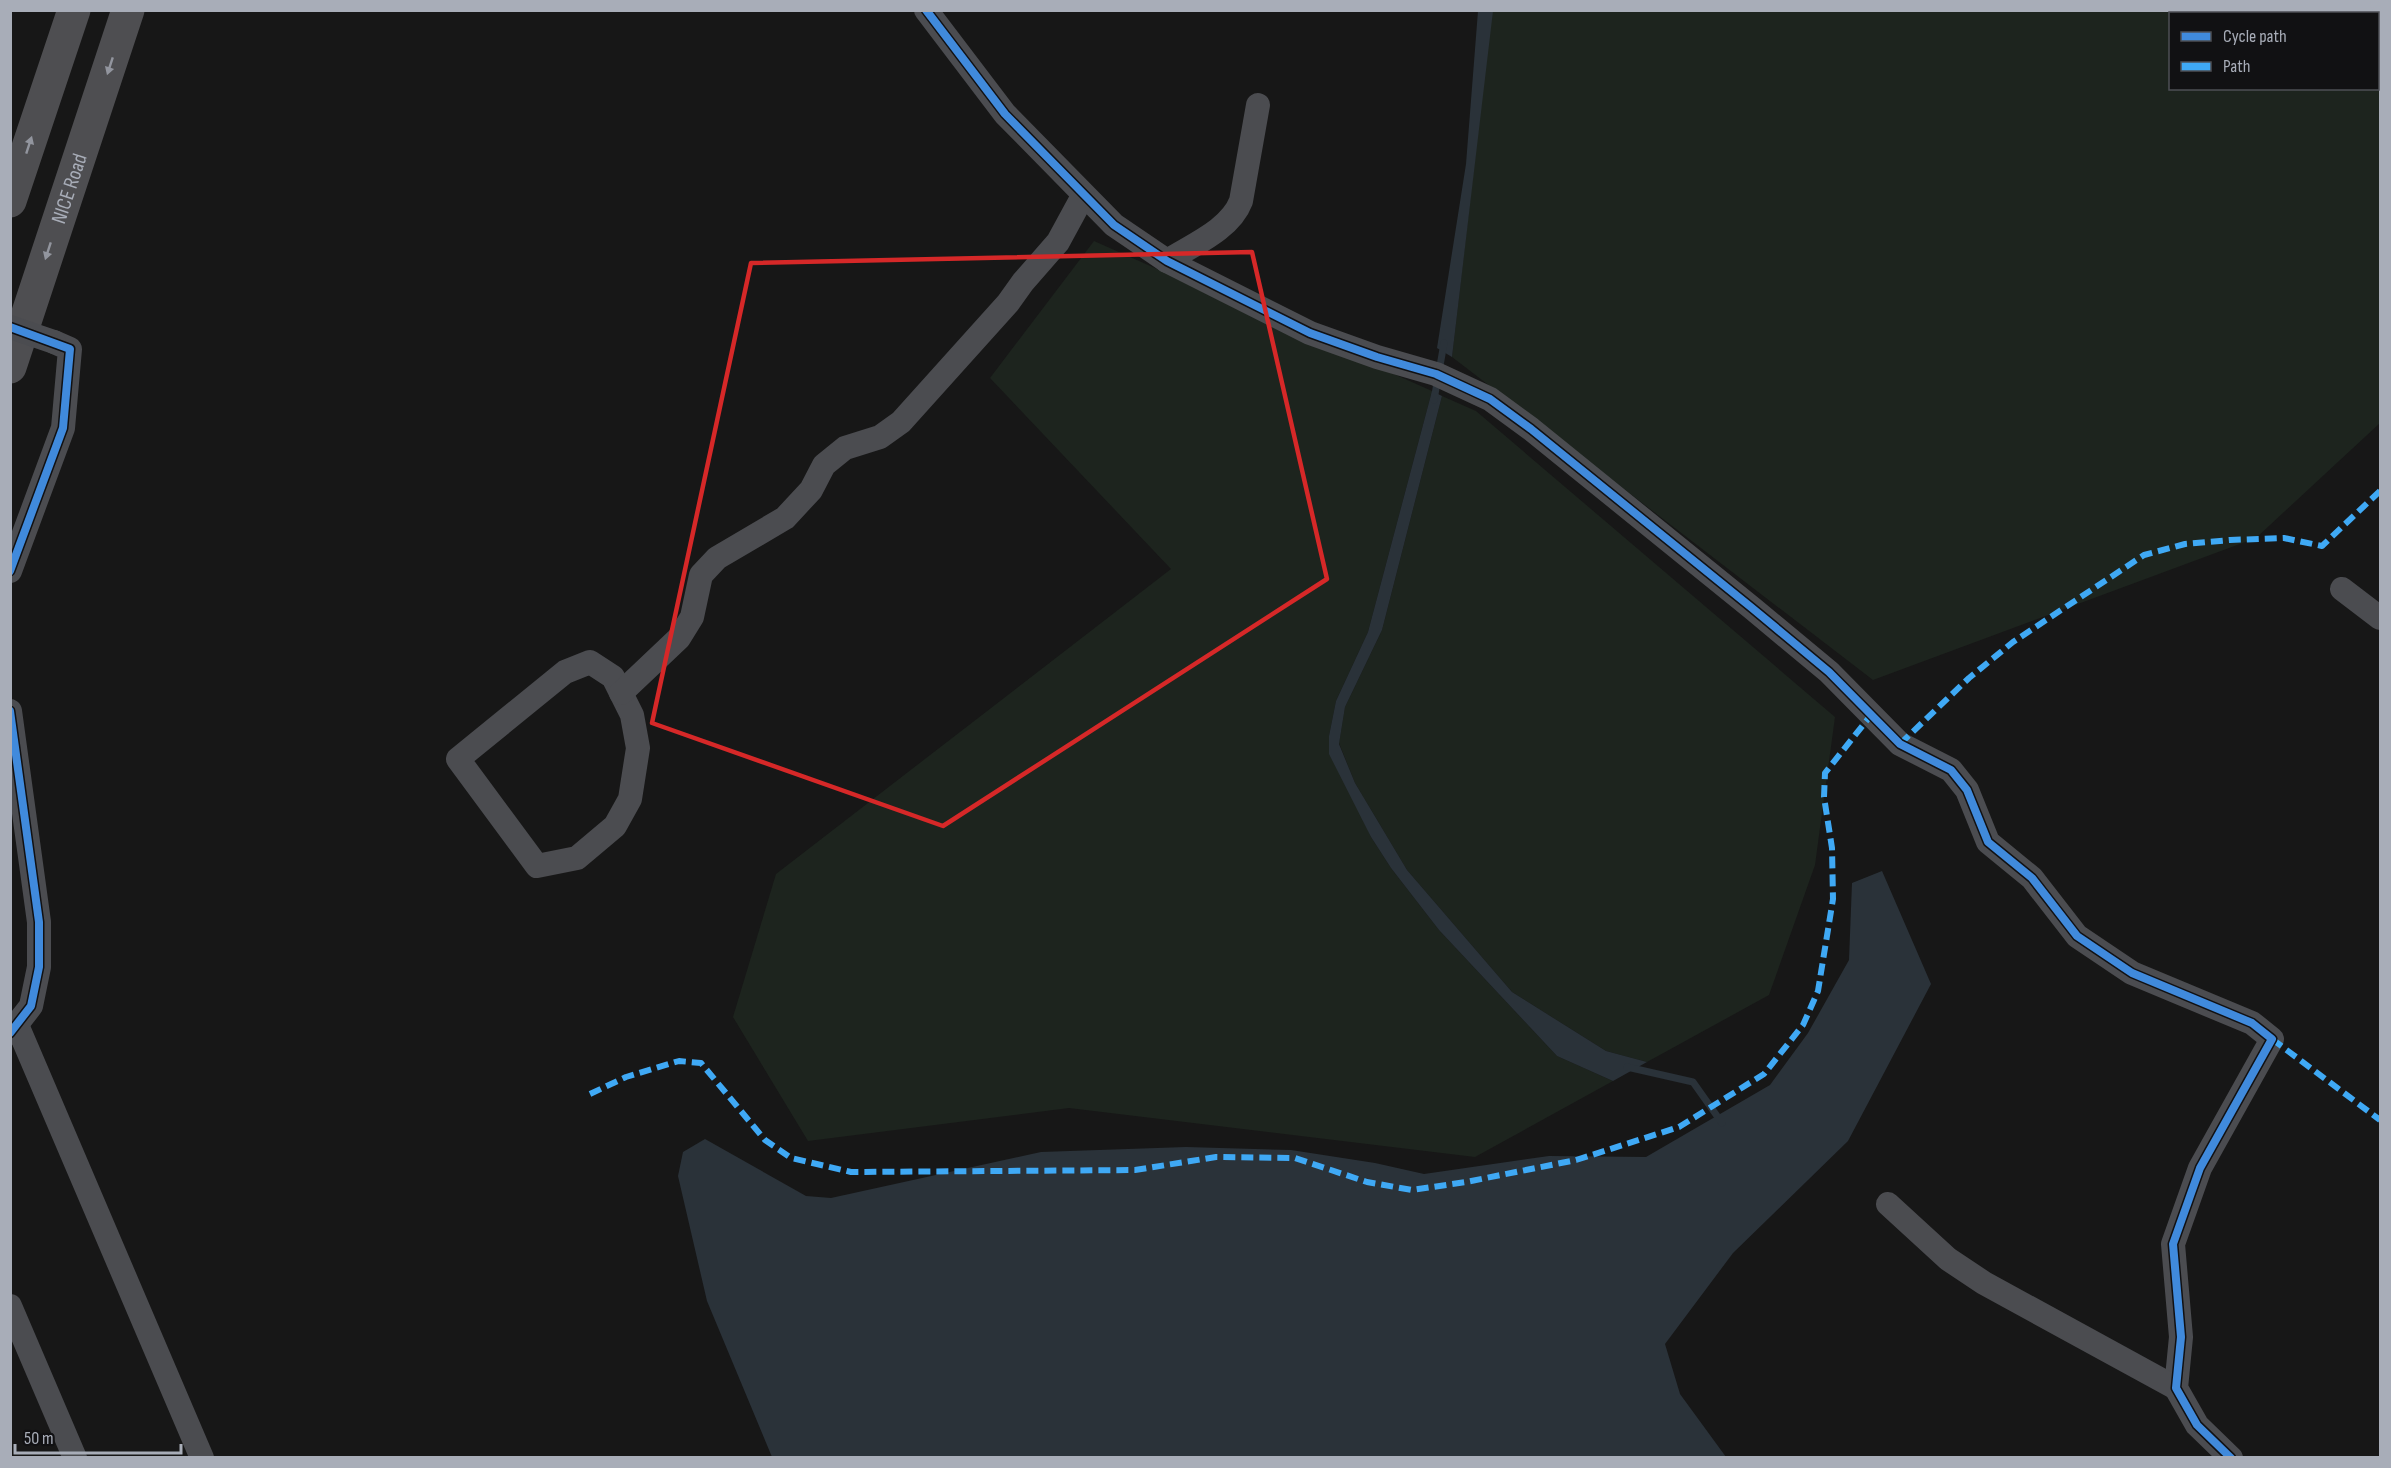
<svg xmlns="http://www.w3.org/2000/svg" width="2391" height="1468" viewBox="0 0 2391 1468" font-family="'Sofia Sans Condensed',sans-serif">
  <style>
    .green { fill: #1d241e; fill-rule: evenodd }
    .water { fill: #2a3239 }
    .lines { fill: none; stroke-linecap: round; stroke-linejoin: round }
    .stream { stroke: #2a3239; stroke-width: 7 }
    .minor { stroke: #4b4c50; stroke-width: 24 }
    .highway { stroke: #4e4e51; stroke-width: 33 }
    .minor-bridge { stroke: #4b4c50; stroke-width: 24 }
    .quiet { stroke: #3fa9f5; stroke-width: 6; stroke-dasharray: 12 6; stroke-linecap: butt }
    .cycleway-casing { stroke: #111113; stroke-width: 11 }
    .cycleway { stroke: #408adc; stroke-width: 8 }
    .oneway { fill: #92959e }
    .marked { fill: none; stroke: #d62828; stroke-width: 4.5; stroke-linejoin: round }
    .labels { text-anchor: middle; stroke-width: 4.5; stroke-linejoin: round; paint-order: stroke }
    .street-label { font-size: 21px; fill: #a8adb8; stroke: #111113 }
  </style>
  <rect width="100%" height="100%" fill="#171717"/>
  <!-- green -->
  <g class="green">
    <path d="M1492 11H2380V423L2256 538 1873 680 1452 357ZM2170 14H2378V88H2170Z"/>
    <path d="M1094 241 1432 391 1368 632 1336 701 1329 736 1371 837 1391 868 1439 930 1557 1056 1613 1081 1475 1157 1069 1108 808 1141 733 1017 776 874 1171 569 990 378Z"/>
    <path d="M1442 396 1476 411 1835 717 1815 865 1769 995 1647 1062 1606 1051 1512 992 1407 870 1355 783 1339 743 1345 707 1382 630Z"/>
  </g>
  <!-- water -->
  <g class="water">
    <path d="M1478 11H1493L1452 357 1437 348 1466 164Z"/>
    <path d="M1432 391 1442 396 1382 630 1345 707 1339 744 1355 783 1407 870 1512 992 1606 1051 1647 1062 1613 1081 1557 1056 1439 930 1391 868 1371 837 1329 754V736L1336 701 1368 632Z"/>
    <path d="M1882 871 1931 984 1848 1141 1733 1253 1665 1344 1680 1394 1726 1457H772L707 1301 678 1176 683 1152 705 1139 806 1196 831 1198 1041 1152 1186 1147 1291 1150 1375 1163 1424 1174 1549 1156 1646 1157 1770 1085 1808 1033 1849 960 1852 883Z"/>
  </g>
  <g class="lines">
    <!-- stream -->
    <g class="stream">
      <path d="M1434 400 1444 343"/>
      <path d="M1627 1067 1693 1082 1722 1123"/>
    </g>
    <!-- minor -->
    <g class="minor">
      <path d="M926 10 1005 114 1114 225 1167 261 1310 333 1377 357 1436 374 1490 399 1531 429 1752 608 1829 672 1900 744 1951 770 1967 790 1988 842 2032 878 2077 936 2132 973 2252 1023 2272 1039 2200 1168 2173 1244 2181 1337 2176 1388 2197 1425 2231 1458"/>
      <path d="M1167 261C1192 245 1230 230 1241 201L1258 105"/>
      <path d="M10 571 63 428 70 349 54 342"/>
      <path d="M2342 589 2380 618"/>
      <path d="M590 662 613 677 632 715 638 748 630 799 615 826 577 858 537 866 458 759 565 672Z"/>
      <path d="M621 693 679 638 692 617 701 575 717 558 785 518 811 490 824 465 845 448 880 437 901 422 1008 303 1023 282 1058 242 1083 196"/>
      <path d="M10 711 39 922V967L31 1006 10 1033"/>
      <path d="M17 1025 202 1458"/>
      <path d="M1888 1204 1948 1259 1984 1283 2176 1388"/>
      <path d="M10 1306 75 1458"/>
    </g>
    <!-- highway -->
    <g class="highway">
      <path d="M10 201 74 10"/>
      <path id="s1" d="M10 367 128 10"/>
    </g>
    <!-- minor-bridge -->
    <path class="minor-bridge" d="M10 327 54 342"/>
    <!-- quiet -->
    <g class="quiet">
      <path d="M1900 744 1969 678 2013 642 2144 555 2185 544 2230 540 2284 538 2322 546 2380 491"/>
      <path d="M2272 1039 2380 1120"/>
      <path d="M590 1094 626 1077 679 1061 701 1063 765 1140 791 1158 851 1172 1135 1170 1216 1157 1295 1158 1367 1182 1412 1190 1466 1182 1576 1160 1679 1127 1764 1074 1803 1025 1818 991 1833 899 1832 848 1824 797 1825 773 1871 715"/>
    </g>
    <!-- cycleway casing -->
    <g class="cycleway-casing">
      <g id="cycleway">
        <path d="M926 10 1005 114 1114 225 1167 261 1310 333 1377 357 1436 374 1490 399 1531 429 1752 608 1829 672 1900 744 1951 770 1967 790 1988 842 2032 878 2077 936 2132 973 2252 1023 2272 1039 2200 1168 2173 1244 2181 1337 2176 1388 2197 1425 2231 1458"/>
        <path d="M10 327 70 349 63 428 10 571"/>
        <path d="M10 711 39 922V967L31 1006 10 1033"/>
      </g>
    </g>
    <!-- cycleway -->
    <use href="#cycleway" class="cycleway"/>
  </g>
  <!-- one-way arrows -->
  <defs><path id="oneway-solid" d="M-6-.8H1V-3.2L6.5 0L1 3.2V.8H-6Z" transform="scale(1.5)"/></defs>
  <g class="oneway">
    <use href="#oneway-solid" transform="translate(110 66) rotate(108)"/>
    <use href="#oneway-solid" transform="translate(29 145) rotate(-72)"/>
    <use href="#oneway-solid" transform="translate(48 251) rotate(108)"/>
  </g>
  <!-- marked area -->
  <path class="marked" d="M1252 252 1327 579 943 826 652 723 751 263Z"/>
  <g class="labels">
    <!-- street labels -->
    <g class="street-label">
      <text dy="7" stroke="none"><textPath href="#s1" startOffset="188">NICE Road</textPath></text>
    </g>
  </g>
  <!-- border -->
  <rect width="2391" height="1468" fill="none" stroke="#a8adb8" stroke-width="24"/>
  <!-- legend -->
  <rect x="2169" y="12" width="210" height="78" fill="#111113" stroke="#4d4f55" stroke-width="1.5"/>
  <rect x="2181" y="32" width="30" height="9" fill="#408adc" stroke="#4d4f55" stroke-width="1.5"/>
  <text x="2223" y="42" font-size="18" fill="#a8adb8">Cycle path</text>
  <rect x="2181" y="62" width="30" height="9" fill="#3fa9f5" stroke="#4d4f55" stroke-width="1.5"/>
  <text x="2223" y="72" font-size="18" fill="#a8adb8">Path</text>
  <!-- scale -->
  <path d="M15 1444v9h166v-9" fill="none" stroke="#a8adb8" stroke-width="3"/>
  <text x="24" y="1444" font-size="18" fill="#a8adb8" stroke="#111113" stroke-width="4.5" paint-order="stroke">50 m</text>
</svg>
